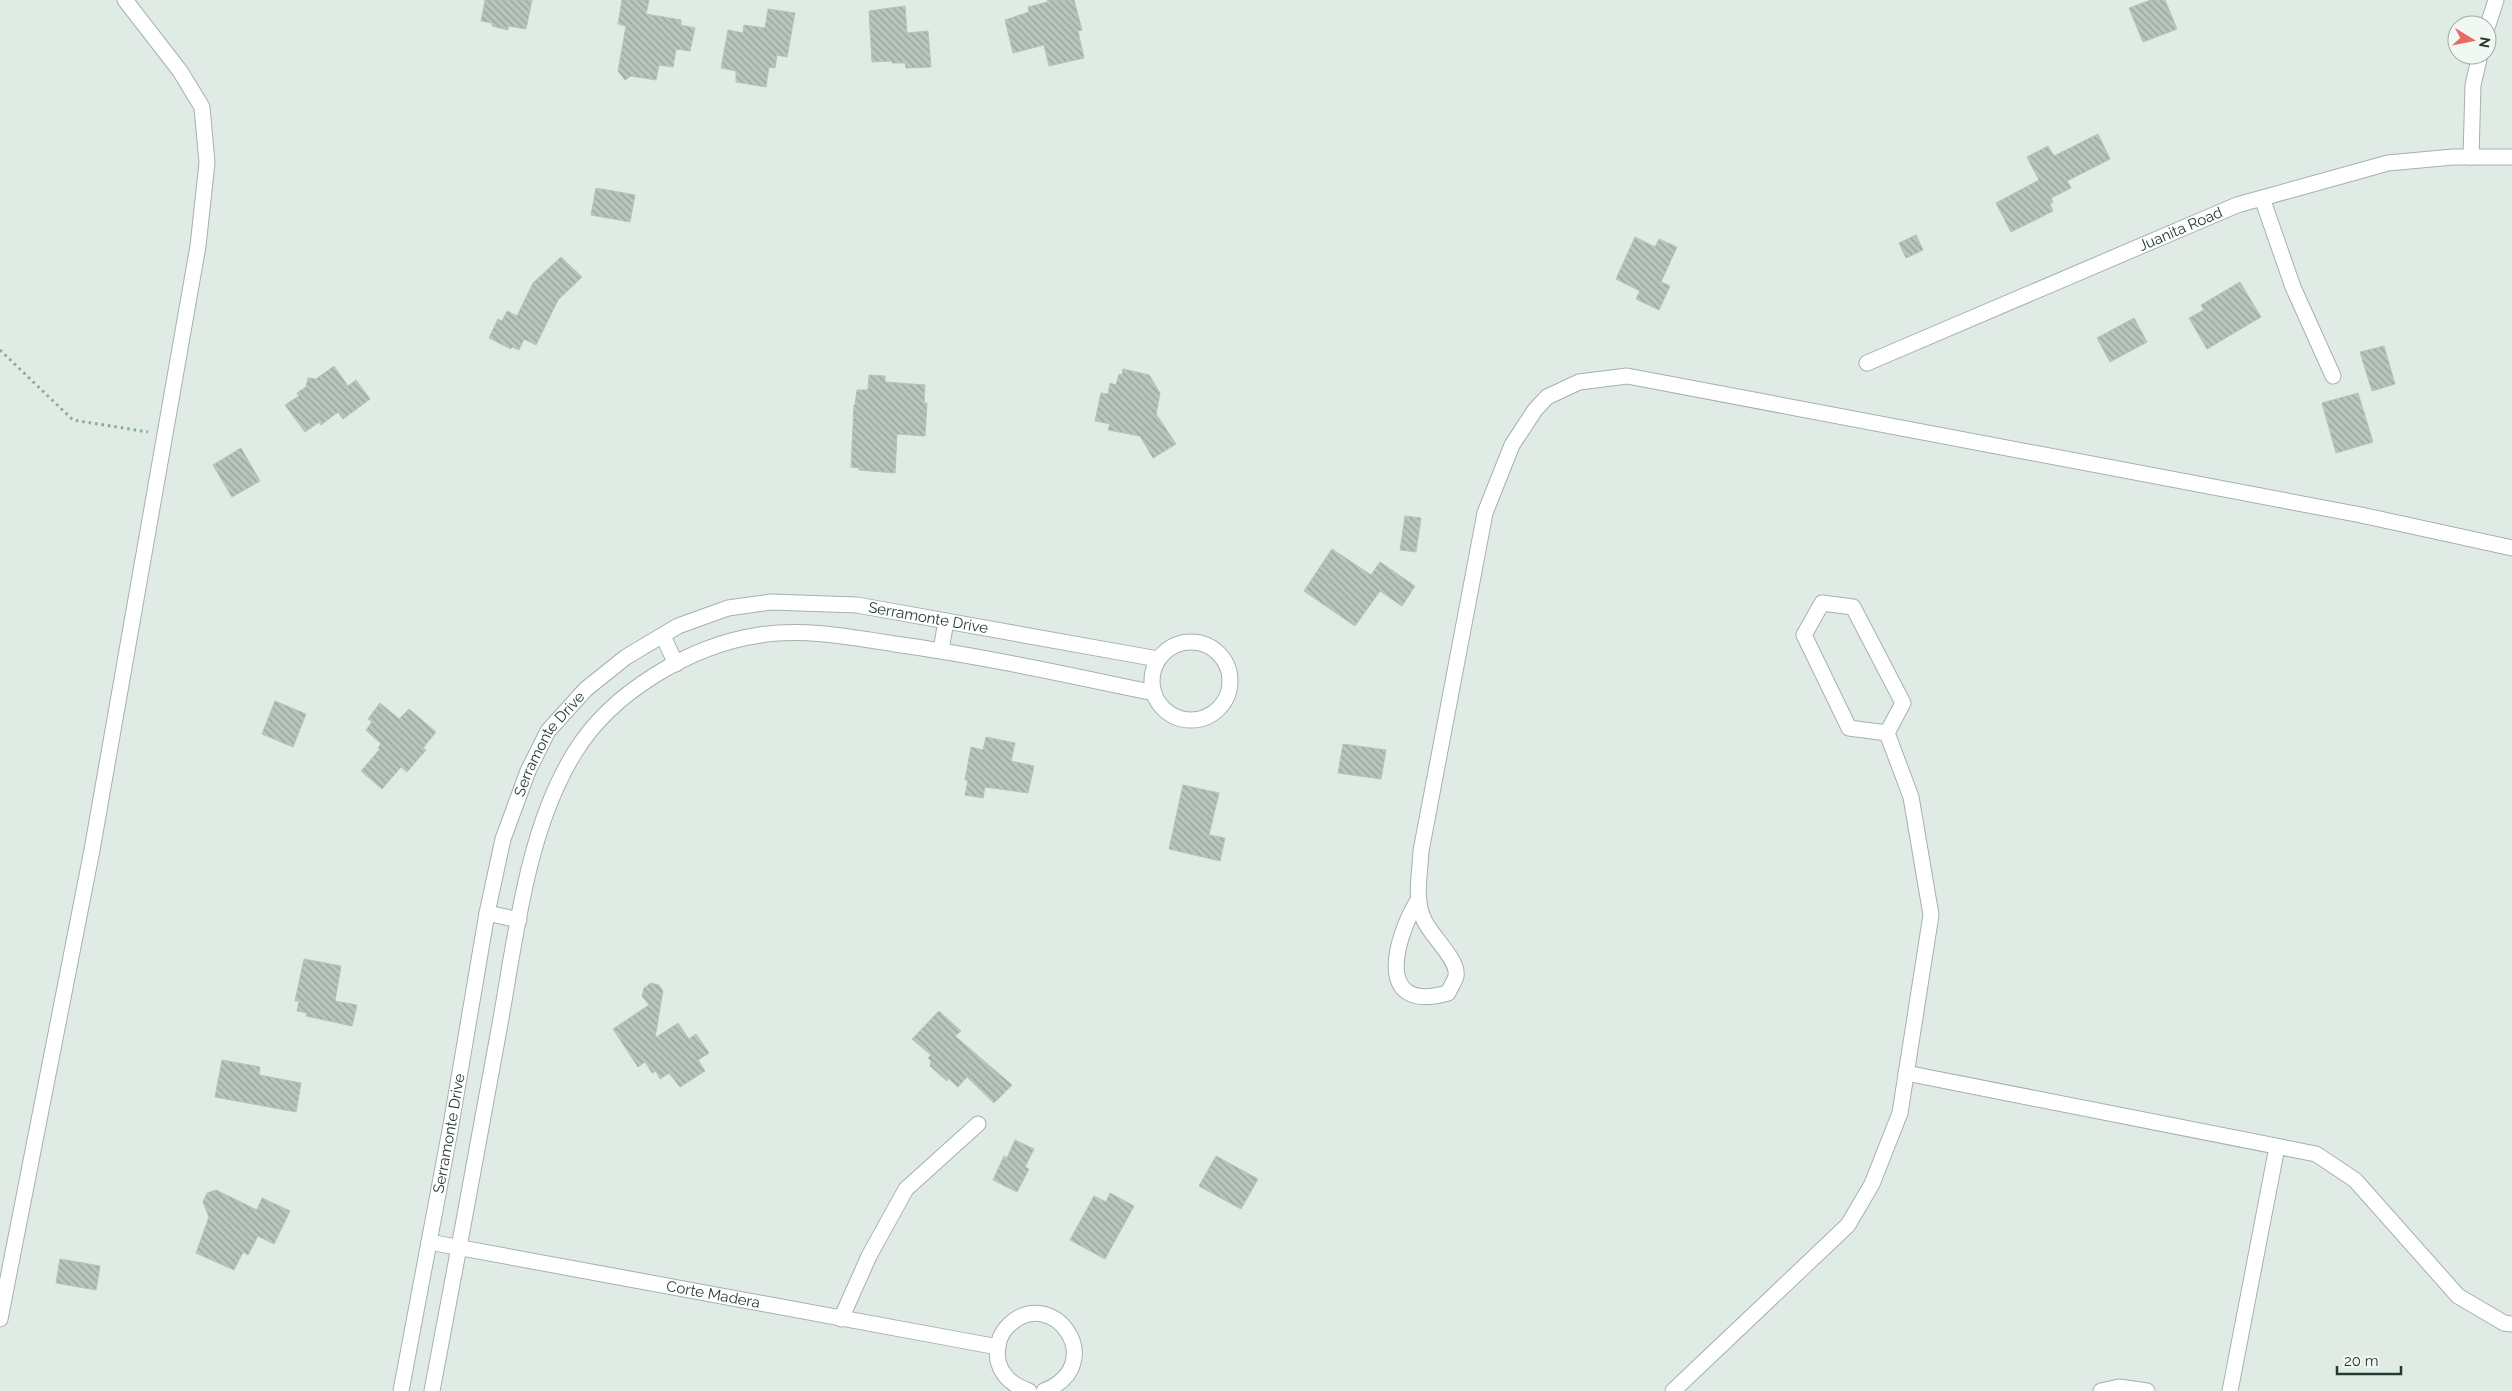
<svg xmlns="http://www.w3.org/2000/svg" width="2512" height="1391" viewBox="0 0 2512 1391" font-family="Raleway,sans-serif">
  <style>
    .building { fill: url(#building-back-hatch); stroke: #b4c4bb }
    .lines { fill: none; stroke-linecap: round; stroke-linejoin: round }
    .minor-casing { stroke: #a4b2ab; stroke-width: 17 }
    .path { stroke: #84ac98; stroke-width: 3; stroke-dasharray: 2.5 4; stroke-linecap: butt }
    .minor { stroke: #fff; stroke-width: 15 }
    .labels { text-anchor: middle; stroke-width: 4; stroke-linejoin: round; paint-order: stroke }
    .street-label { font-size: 15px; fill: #233a30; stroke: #f1f7f3 }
  </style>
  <defs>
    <pattern id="building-back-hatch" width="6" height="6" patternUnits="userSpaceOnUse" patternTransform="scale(1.25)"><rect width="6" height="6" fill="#b7c5bd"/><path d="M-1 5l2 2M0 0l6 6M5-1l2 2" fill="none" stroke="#94a19a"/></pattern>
  </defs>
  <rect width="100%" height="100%" fill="#e1ebe5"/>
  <!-- building -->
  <g class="building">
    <path d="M485 0H532L526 29 508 26V30L492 26V23L481 21Z"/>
    <path d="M622 0H649L646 14 681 20V25L695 28 690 51 676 49 673 67 659 65 656 80 631 76 625 80 618 71 626 26 618 24Z"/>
    <path d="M1047 0H1074L1082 30 1078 31 1084 58 1049 66 1044 45 1013 53 1005 20 1029 12 1028 7 1048 2Z"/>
    <path d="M2151 0H2165L2177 29 2143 42 2129 8Z"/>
    <path d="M905 6 907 33 928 31 931 67 906 68 905 63H892V61L872 62 869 11Z"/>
    <path d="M768 9 795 13 787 57 777 55 775 68 769 67 766 87 736 82V71L721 68 728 30 743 33 744 25 765 28Z"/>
    <path d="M2098 134 2110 159 2067 181 2071 188 2051 198 2053 202 2050 204 2053 211 2011 232 1996 203 2039 180 2027 157 2048 146 2054 156Z"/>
    <path d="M596 188 635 195 630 222 591 215Z"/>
    <path d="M1916 235 1923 250 1906 258 1899 243Z"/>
    <path d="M1635 237 1655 247 1659 239 1677 247 1661 282 1670 286 1659 310 1636 299 1640 291 1616 279Z"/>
    <path d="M561 257 582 277 558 300 536 345 524 339 519 350 512 347 511 349 489 338 498 319 502 321 507 311 517 316 533 283Z"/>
    <path d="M2240 282 2261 317 2207 349 2189 318 2204 310 2201 305Z"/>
    <path d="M2134 318 2147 342 2110 362 2097 338Z"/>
    <path d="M2384 346 2395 384 2372 391 2360 352Z"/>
    <path d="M334 366 348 386 356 380 370 399 343 419 338 412 321 425 319 422 305 432 285 405 299 396 297 393 306 387 308 378 316 379Z"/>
    <path d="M1123 369 1149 375 1160 393 1156 414 1176 444 1153 458 1140 436 1108 430 1110 424 1095 421 1101 393 1108 394 1110 383 1116 385 1119 374 1122 375Z"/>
    <path d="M869 375 885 376V382L925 385 924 403H927L925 436 897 434 895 473 859 470V468L851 467 854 405H855L857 390H868Z"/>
    <path d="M2358 393 2373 442 2336 453 2322 403Z"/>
    <path d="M241 448 260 481 232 497 213 465Z"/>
    <path d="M1405 516 1421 518 1416 552 1400 550Z"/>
    <path d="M1332 549 1371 575 1380 562 1415 586 1402 606 1380 591 1355 626 1304 591Z"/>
    <path d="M275 701 306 714 293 747 262 734Z"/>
    <path d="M380 703 399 719 409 709 436 732 423 748 426 750 407 772 401 767 382 789 361 771 380 749 378 748 381 744 366 730 372 722 368 719Z"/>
    <path d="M986 737 1015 743 1011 761 1034 766 1028 793 985 787 983 798 965 795 968 780H965L971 747 983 750Z"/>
    <path d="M1343 744 1386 750 1381 779 1338 773Z"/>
    <path d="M1183 785 1219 793 1209 835 1225 838 1220 861 1169 849Z"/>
    <path d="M304 959 341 966 335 1001 357 1005 352 1026 306 1016 307 1013 297 1011 299 1001H295Z"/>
    <path d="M651 983 659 985 663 991 655 1038 678 1023 689 1039 696 1034 709 1053 698 1060 705 1071 680 1087 669 1073 660 1079 656 1071 652 1073 645 1062 638 1067 613 1029 649 1005 642 996 644 988Z"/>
    <path d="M939 1011 961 1031 955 1036 1012 1085 994 1103 967 1077 958 1087 948 1078 947 1081 930 1066 931 1061 928 1058 931 1055 912 1039Z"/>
    <path d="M222 1060 260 1067 259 1075 301 1083 296 1112 215 1097Z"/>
    <path d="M1015 1140 1034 1149 1025 1167 1029 1169 1017 1192 993 1180 1004 1156 1007 1158Z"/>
    <path d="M1216 1156 1258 1179 1241 1209 1199 1186Z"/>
    <path d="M216 1190 257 1210 262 1198 290 1211 274 1244 258 1236 248 1255 243 1252 234 1270 196 1253 209 1217 203 1202 207 1193Z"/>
    <path d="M1110 1193 1134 1206 1105 1259 1070 1240 1094 1196 1106 1202Z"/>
    <path d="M60 1259 100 1266 96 1290 56 1283Z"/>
  </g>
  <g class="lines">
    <!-- minor casing -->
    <g class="minor-casing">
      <g id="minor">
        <path d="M2487 28 2496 0"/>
        <path d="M2471 157 2473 85 2480 55"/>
        <path d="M2262 198 2293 287 2333 376"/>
        <path id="s1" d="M1867 363 2237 205 2388 163 2453 157H2512"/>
        <path d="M663 636 676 664"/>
        <circle cx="1191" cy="681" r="39"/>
        <path d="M941 650 946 621"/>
        <path d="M1418 900C1395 938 1373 1014 1448 993 1450 988 1455 981 1456 976 1459 960 1431 936 1424 920 1414 899 1420 874 1421 851L1485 513 1512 445 1535 410 1547 397 1579 382 1627 376 2361 515 2512 548"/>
        <path d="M487 913 519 920"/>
        <path d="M1906 1073 2316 1154 2355 1180 2458 1296 2504 1323 2512 1324"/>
        <path id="s2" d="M429 1242 998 1347"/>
        <path d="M0 1319 92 850 198 246 207 163 202 107 180 71 125 0"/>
        <path d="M841 1319 869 1256 906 1189 978 1124"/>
        <path id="s3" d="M401 1391 451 1125 487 913 503 839 528 771 548 731 586 689 626 657 678 626 728 608 771 602 857 605 1158 659"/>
        <path d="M432 1391C455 1269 478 1146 500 1024 516 935 527 829 575 752 612 692 691 645 760 635 804 628 851 637 895 644 982 656 1068 675 1154 693"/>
        <path d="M1029 1391C1014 1386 1002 1377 998 1361 996 1348 999 1335 1008 1326 1052 1282 1111 1364 1044 1391"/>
        <path d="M1673 1391 1848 1225 1872 1184 1900 1113 1931 915 1911 797 1887 733 1903 703 1853 607 1822 603 1804 635 1849 728 1887 733"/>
        <path d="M2101 1391 2119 1387 2147 1391"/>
        <path d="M2230 1391 2277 1147"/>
      </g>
    </g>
    <!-- path -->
    <path class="path" d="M0 350 73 420 148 432"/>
    <!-- minor -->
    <use href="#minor" class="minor"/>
  </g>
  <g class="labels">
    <!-- street labels -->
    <g class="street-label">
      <text dy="5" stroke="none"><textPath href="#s1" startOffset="341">Juanita Road</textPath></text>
      <text dy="5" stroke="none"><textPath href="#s3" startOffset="1102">Serramonte Drive</textPath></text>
      <text dy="5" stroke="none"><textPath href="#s3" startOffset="668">Serramonte Drive</textPath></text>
      <text dy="5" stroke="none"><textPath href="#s3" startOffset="262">Serramonte Drive</textPath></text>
      <text dy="5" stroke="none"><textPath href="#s2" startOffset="289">Corte Madera</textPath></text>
    </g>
  </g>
  <!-- north arrow -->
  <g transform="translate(2472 40) rotate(100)"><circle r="24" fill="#f1f7f3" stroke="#9faba5"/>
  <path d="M0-4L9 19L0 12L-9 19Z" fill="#e86b61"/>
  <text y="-8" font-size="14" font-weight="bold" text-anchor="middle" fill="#233a30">N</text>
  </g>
  <!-- scale -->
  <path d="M2337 1366v8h64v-8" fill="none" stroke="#233a30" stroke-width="2.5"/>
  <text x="2344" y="1366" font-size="15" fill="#233a30" stroke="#f1f7f3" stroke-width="4" paint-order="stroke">20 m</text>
</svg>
